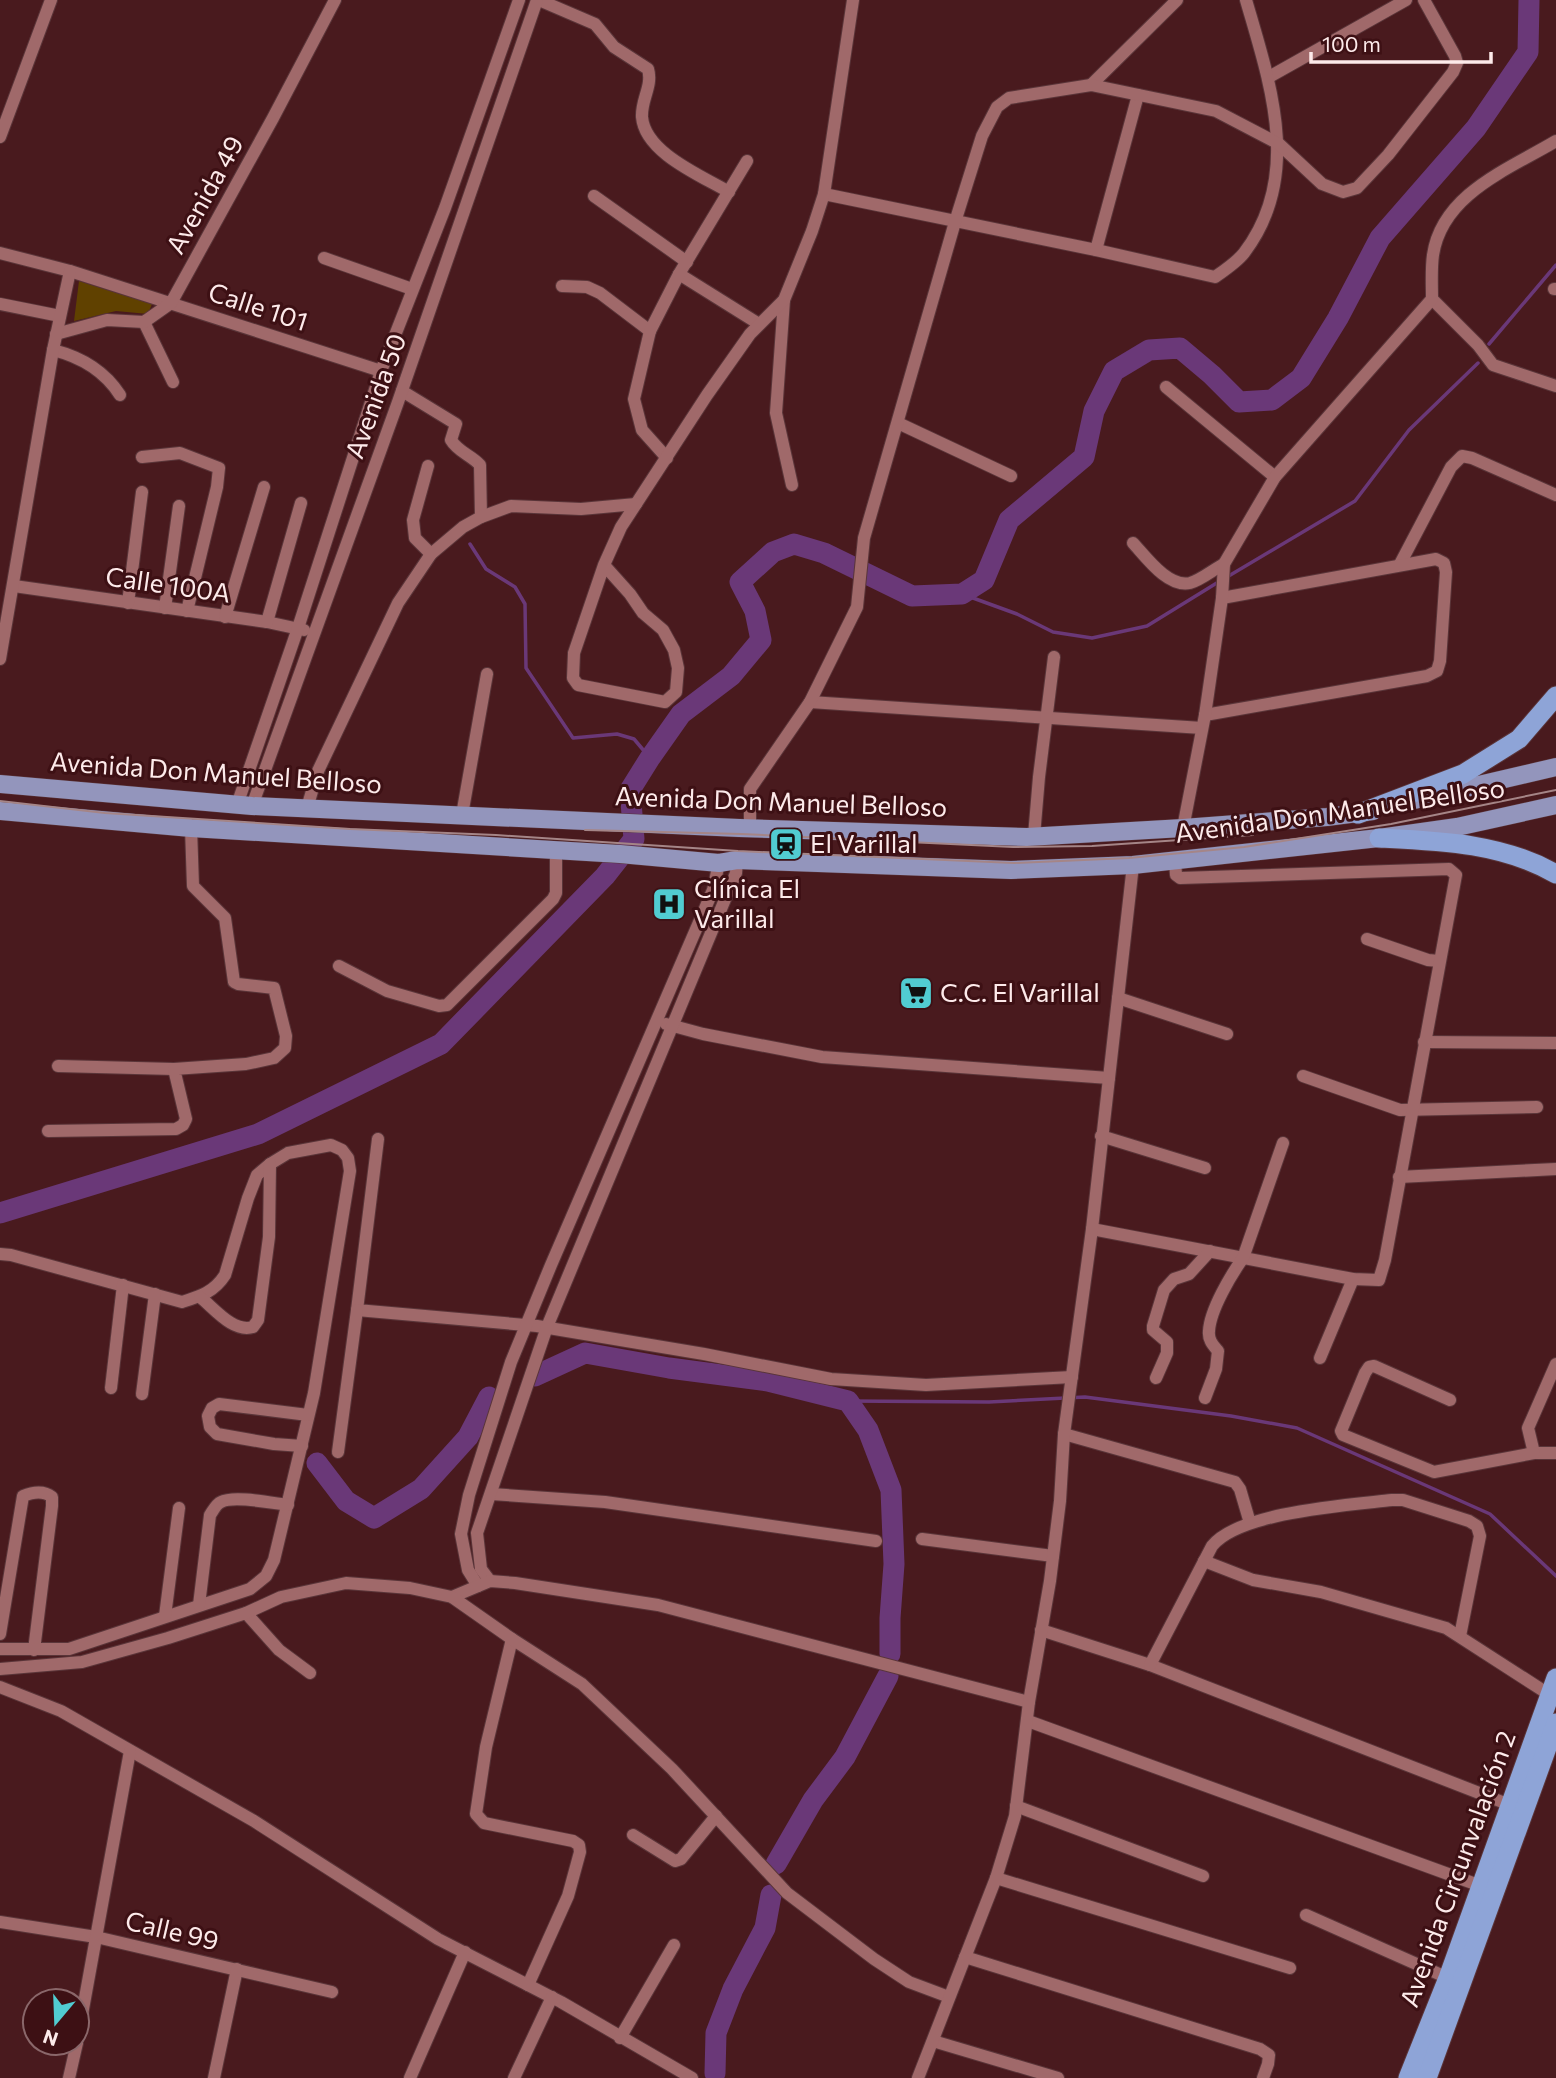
<svg xmlns="http://www.w3.org/2000/svg" width="1556" height="2078" viewBox="0 0 1556 2078" font-family="Commissioner,sans-serif">
  <style>
    .green { fill: #604100 }
    .lines { fill: none; stroke-linecap: round; stroke-linejoin: round }
    .stream { stroke: #6a3878; stroke-width: 3.5 }
    .river { stroke: #6a3878; stroke-width: 21 }
    .minor-casing { stroke: #5a3539; stroke-width: 14 }
    .primary-casing { stroke: #5a3539; stroke-width: 19 }
    .trunk-casing { stroke: #5a3539; stroke-width: 21 }
    .minor { stroke: #a0696a; stroke-width: 12 }
    .primary { stroke: #9395bc; stroke-width: 18 }
    .trunk { stroke: #8ea4d7; stroke-width: 19 }
    .tram { stroke: #a58587; stroke-width: 2 }
    .labels { text-anchor: middle; stroke-width: 6; stroke-linejoin: round; paint-order: stroke }
    .street-label { font-size: 26px; fill: #fdeaea; stroke: #3d1014 }
    .poi-label { font-size: 26px; fill: #fdeaea; stroke: #3d1014; text-anchor: start }
  </style>
  <rect width="100%" height="100%" fill="#491a1e"/>
  <!-- green -->
  <path class="green" d="M79 281 152 304 148 314 116 311 74 321Z"/>
  <g class="lines">
    <!-- stream -->
    <g class="stream">
      <path d="M1489 344 1556 265"/>
      <path d="M470 544 486 569 515 587 525 604 526 668 573 738 617 734 634 739 650 758"/>
      <path d="M1227 577 1355 501 1409 430 1478 363"/>
      <path d="M962 594 1017 614 1053 632 1092 638 1147 626 1220 581"/>
      <path d="M848 1401 989 1402 1085 1397 1231 1416 1297 1428 1490 1514 1556 1576"/>
    </g>
    <!-- river -->
    <g class="river">
      <path d="M0 1213 258 1134 441 1044 605 876 634 839 630 790 650 758 681 714 731 676 761 640 755 611 740 582 773 552 794 544 824 553 912 596 962 594 984 580 1009 520 1084 457 1094 411 1114 371 1149 350 1180 348 1212 375 1239 402 1272 400 1301 378 1338 318 1380 238 1476 128 1528 52 1529 0"/>
      <path d="M535 1376 585 1353 669 1368 768 1381 848 1401 868 1430 891 1490 894 1564 890 1618V1654"/>
      <path d="M317 1463 346 1501 374 1518 421 1489 468 1437 489 1397"/>
      <path d="M776 1864 813 1800 845 1757 888 1676"/>
      <path d="M715 2073 716 2033 733 1989 765 1928 771 1895"/>
    </g>
    <!-- minor casing -->
    <g class="minor-casing">
      <g id="minor">
        <path d="M539 0 595 24 614 47 648 69C653 86 641 99 642 117 645 153 702 176 729 192"/>
        <path d="M1269 77 1406 0"/>
        <path d="M1091 85 1177 0"/>
        <path d="M0 137 51 0"/>
        <path d="M824 194 1096 250 1215 277C1225 270 1237 262 1244 253 1303 176 1270 83 1246 0"/>
        <path d="M594 196 687 262"/>
        <path d="M1096 250 1138 95"/>
        <path d="M0 253 70 271 381 371"/>
        <path d="M324 258 412 289"/>
        <path d="M679 274 759 324"/>
        <path d="M562 286 587 287 600 293 650 331"/>
        <path d="M1554 289H1556"/>
        <path d="M1432 299 1478 345 1493 365 1556 386"/>
        <path d="M784 300 776 413 792 485"/>
        <path d="M0 304 60 316"/>
        <path d="M144 322 173 382"/>
        <path d="M56 334 107 320 144 322 171 303 273 118 335 0"/>
        <path d="M53 350C81 357 104 370 120 395"/>
        <path d="M1166 387 1275 477"/>
        <path d="M402 391 456 424 451 440C458 452 471 455 480 465L481 517"/>
        <path d="M898 423 1011 476"/>
        <path d="M142 457 180 453 219 468 217 487 187 611"/>
        <path d="M667 458 642 430 634 399 650 331 679 274 747 161"/>
        <path d="M428 466 413 520 415 538 431 554"/>
        <path d="M1133 543C1146 557 1168 588 1190 583 1201 580 1214 569 1224 564"/>
        <path d="M1400 564 1451 467 1462 456 1472 458 1556 495"/>
        <path d="M604 565 630 594 643 613 663 630 674 650 678 668 676 692 665 702 578 685 573 678 574 653 604 565 621 527 707 395 750 334 784 300 812 231 824 194 853 0"/>
        <path d="M14 586 267 622 304 630"/>
        <path d="M128 603 142 492"/>
        <path d="M165 608 179 506"/>
        <path d="M225 617 264 487"/>
        <path d="M267 622 301 503"/>
        <path d="M0 659 53 350 70 271"/>
        <path d="M810 702 1202 728"/>
        <path d="M1205 715 1427 676 1437 671 1440 661 1446 572 1444 563 1436 559 1222 598"/>
        <path d="M237 805 298 628 381 371 445 208 519 0"/>
        <path d="M252 806 398 402 537 0"/>
        <path d="M307 808 318 771 398 603 431 554 463 527 481 517 511 506 581 509 636 504"/>
        <path d="M462 815 487 674"/>
        <path d="M750 828V789L810 702 857 607 864 538 955 222 982 136 997 107 1009 98 1091 85 1216 111 1279 144 1322 184 1343 192 1357 188 1388 155 1453 72 1457 63 1455 56 1424 0"/>
        <path d="M1183 828 1205 715 1222 598 1224 564 1275 477 1432 299C1432 285 1431 269 1433 255 1442 194 1509 169 1556 141"/>
        <path d="M1034 836 1039 777 1054 657"/>
        <path d="M1367 939 1428 960 1439 961"/>
        <path d="M339 966 387 991 439 1006 447 1005 553 899 556 893V850"/>
        <path d="M1118 998 1227 1034"/>
        <path d="M666 1024 703 1034 822 1057 1109 1078"/>
        <path d="M1424 1042 1556 1043"/>
        <path d="M58 1066 174 1069"/>
        <path d="M1303 1076 1400 1110 1537 1107"/>
        <path d="M48 1131 176 1129 183 1125 186 1119 174 1069 246 1064 274 1058 285 1048 286 1036 274 988 238 984 234 982 225 918 193 886 191 828"/>
        <path d="M1101 1136 1205 1168"/>
        <path d="M378 1139 357 1310 537 1326 704 1354 831 1379 926 1385 1072 1377"/>
        <path d="M1399 1177 1556 1169"/>
        <path d="M1092 1229 1353 1279 1379 1280 1385 1260 1456 875 1449 869 1180 878 1176 875 1175 861"/>
        <path d="M0 1254 11 1255 182 1302C201 1296 214 1292 225 1275L248 1198 257 1175 270 1164 288 1153 331 1145 342 1150 348 1158 350 1171 314 1393 274 1560 266 1576 250 1589 69 1649H0"/>
        <path d="M200 1297C214 1308 233 1333 253 1327L258 1320 269 1237 270 1164"/>
        <path d="M1320 1358 1353 1279"/>
        <path d="M1556 1364 1528 1428 1534 1453H1556"/>
        <path d="M1156 1378 1167 1353V1342L1153 1330V1326L1164 1290 1174 1279 1189 1274 1210 1251"/>
        <path d="M111 1388 123 1285"/>
        <path d="M142 1394 155 1294"/>
        <path d="M1205 1398 1216 1369 1218 1351C1213 1345 1208 1340 1209 1331 1210 1310 1231 1275 1243 1258L1283 1143"/>
        <path d="M1450 1400 1374 1366 1369 1367 1365 1373 1341 1431 1343 1435 1434 1472 1534 1453"/>
        <path d="M1064 1434 1235 1482 1240 1489 1250 1523"/>
        <path d="M302 1446 274 1444 217 1434 210 1427 208 1416 212 1408 219 1404 308 1415"/>
        <path d="M338 1452 357 1310"/>
        <path d="M491 1494 605 1502 876 1541"/>
        <path d="M922 1539 1053 1556"/>
        <path d="M1204 1561 1253 1580 1321 1592 1446 1628 1550 1695"/>
        <path d="M490 1581 481 1569 477 1533 547 1327 736 873 737 860"/>
        <path d="M478 1586 468 1570 461 1534 469 1495 511 1362 551 1265 713 890 719 863"/>
        <path d="M452 1597 490 1581 515 1583 658 1605 1029 1702"/>
        <path d="M199 1605 210 1515C213 1511 216 1504 221 1502 234 1495 272 1503 288 1505"/>
        <path d="M246 1613 279 1650 310 1673"/>
        <path d="M165 1616 179 1508"/>
        <path d="M1041 1630 1150 1665 1510 1805"/>
        <path d="M0 1634 23 1496C33 1492 43 1490 52 1497V1506L34 1650"/>
        <path d="M512 1639 486 1747 476 1814 484 1823 573 1841 579 1845 580 1852 568 1896 528 1985"/>
        <path d="M1150 1665 1212 1546C1239 1512 1349 1505 1392 1500H1403L1469 1521 1477 1526 1480 1536 1460 1636"/>
        <path d="M0 1669 82 1662 168 1638 246 1613 281 1597 346 1583 410 1588 452 1597 512 1639 582 1684 672 1769 787 1893 874 1959 909 1982 949 1997"/>
        <path d="M0 1687 61 1711 254 1821 438 1939 561 2002 692 2078"/>
        <path d="M1028 1721 1481 1886"/>
        <path d="M1016 1806 1203 1876"/>
        <path d="M633 1835 675 1861 681 1859 716 1816"/>
        <path d="M996 1878 1290 1968"/>
        <path d="M1306 1915 1448 1978"/>
        <path d="M0 1922 96 1937 332 1992"/>
        <path d="M965 1957 1260 2049 1269 2055 1268 2064 1263 2078"/>
        <path d="M620 2038 674 1945"/>
        <path d="M933 2041 1058 2078"/>
        <path d="M77 2042 130 1751"/>
        <path d="M69 2078 77 2043"/>
        <path d="M214 2078 237 1969"/>
        <path d="M410 2078 465 1952"/>
        <path d="M514 2078 552 1997"/>
        <path d="M918 2078 996 1878 1015 1816 1029 1702 1050 1581 1060 1501 1064 1434 1092 1229 1133 865"/>
      </g>
    </g>
    <!-- primary casing -->
    <g class="primary-casing">
      <g id="primary">
        <path d="M0 784 252 806 739 828 1027 837 1183 828 1327 817 1373 811"/>
        <path d="M1410 801 1556 767"/>
        <path d="M0 811 191 828 620 854 719 863 737 860 1011 870 1133 865 1379 838 1457 827 1556 805"/>
      </g>
    </g>
    <!-- trunk casing -->
    <g class="trunk-casing">
      <g id="trunk">
        <path d="M1358 814 1463 774 1519 739 1556 696"/>
        <path d="M1379 838C1440 841 1502 843 1556 874"/>
        <path d="M1408 2078 1448 1978 1556 1678"/>
        <path d="M1427 2078 1556 1723"/>
      </g>
    </g>
    <!-- minor -->
    <use href="#minor" class="minor"/>
    <!-- primary -->
    <use href="#primary" class="primary"/>
    <!-- trunk -->
    <use href="#trunk" class="trunk"/>
    <!-- tram -->
    <g class="tram">
      <path d="M0 801 105 813 350 829 496 835 738 851 1014 863 1129 858 1244 847 1391 824 1556 790"/>
      <path d="M585 830 741 834 1013 847 1092 846 1253 835"/>
    </g>
  </g>
  <!-- icons -->
  <defs>
    <g id="station-square" transform="scale(1.75)"><rect x="-9" y="-9" width="18" height="18" rx="4" fill="#51ccd1" stroke="#3d1014"/><path d="M-3-6H3Q5-6 5-4V2Q5 4 3 4L4.5 6H3L1.5 4h-3L-3 6H-4.5L-3 4Q-5 4-5 2V-4Q-5-6-3-6ZM-3.5-4v3h7v-3ZM-3.5 1v1.5H-2V1ZM2 1v1.5H3.5V1Z" fill="#111"/></g>
    <g id="hospital-square" transform="scale(1.75)"><rect x="-9" y="-9" width="18" height="18" rx="4" fill="#51ccd1" stroke="#3d1014"/><path d="M-5-5h3v3.5h4V-5h3V5h-3V1.5h-4V5h-3Z" fill="#111"/></g>
    <g id="supermarket-square" transform="scale(1.75)"><rect x="-9" y="-9" width="18" height="18" rx="4" fill="#51ccd1" stroke="#3d1014"/><path d="M-6-5.5h2.5l.6 2H6L4.5 2H-2.5L-4.4-4H-6ZM-1.5 3.2a1.3 1.3 0 1 0 .1 0ZM3 3.2a1.3 1.3 0 1 0 .1 0Z" fill="#111"/></g>
  </defs>
  <g fill-rule="evenodd">
    <use href="#station-square" x="786" y="844"/>
    <use href="#hospital-square" x="669" y="904"/>
    <use href="#supermarket-square" x="916" y="993"/>
  </g>
  <g class="labels">
    <!-- street labels -->
    <g class="street-label">
      <text transform="translate(205 195) rotate(-61)" y="9">Avenida 49</text>
      <text transform="translate(258 307) rotate(18)" y="9">Calle 101</text>
      <text transform="translate(376 396) rotate(-70)" y="9">Avenida 50</text>
      <text transform="translate(168 585) rotate(8)" y="9">Calle 100A</text>
      <text transform="translate(216 773) rotate(4)" y="9">Avenida Don Manuel Belloso</text>
      <text transform="translate(781 802) rotate(2)" y="9">Avenida Don Manuel Belloso</text>
      <text transform="translate(1340 811) rotate(-8)" y="9">Avenida Don Manuel Belloso</text>
      <text transform="translate(1458 1869) rotate(-70)" y="9">Avenida Circunvalación 2</text>
      <text transform="translate(172 1931) rotate(13)" y="9">Calle 99</text>
    </g>
    <!-- poi labels -->
    <g class="poi-label">
      <text x="810" y="853">El Varillal</text>
      <text x="694" y="898">Clínica El<tspan x="694" dy="30">Varillal</tspan></text>
      <text x="940" y="1002">C.C. El Varillal</text>
    </g>
  </g>
  <!-- north arrow -->
  <g transform="translate(56 2022) rotate(199)"><circle r="33" fill="#3d1014" stroke="#8a676a" stroke-width="2"/>
  <path d="M0-5L12 26L0 18L-12 26Z" fill="#51ccd1"/>
  <text y="-10" font-size="19" font-weight="bold" text-anchor="middle" fill="#fdeaea">N</text>
  </g>
  <!-- scale -->
  <path d="M1311 52v10h180v-10" fill="none" stroke="#fdeaea" stroke-width="3.5"/>
  <text x="1322" y="52" font-size="21" fill="#fdeaea" stroke="#3d1014" stroke-width="5" paint-order="stroke">100 m</text>
</svg>
